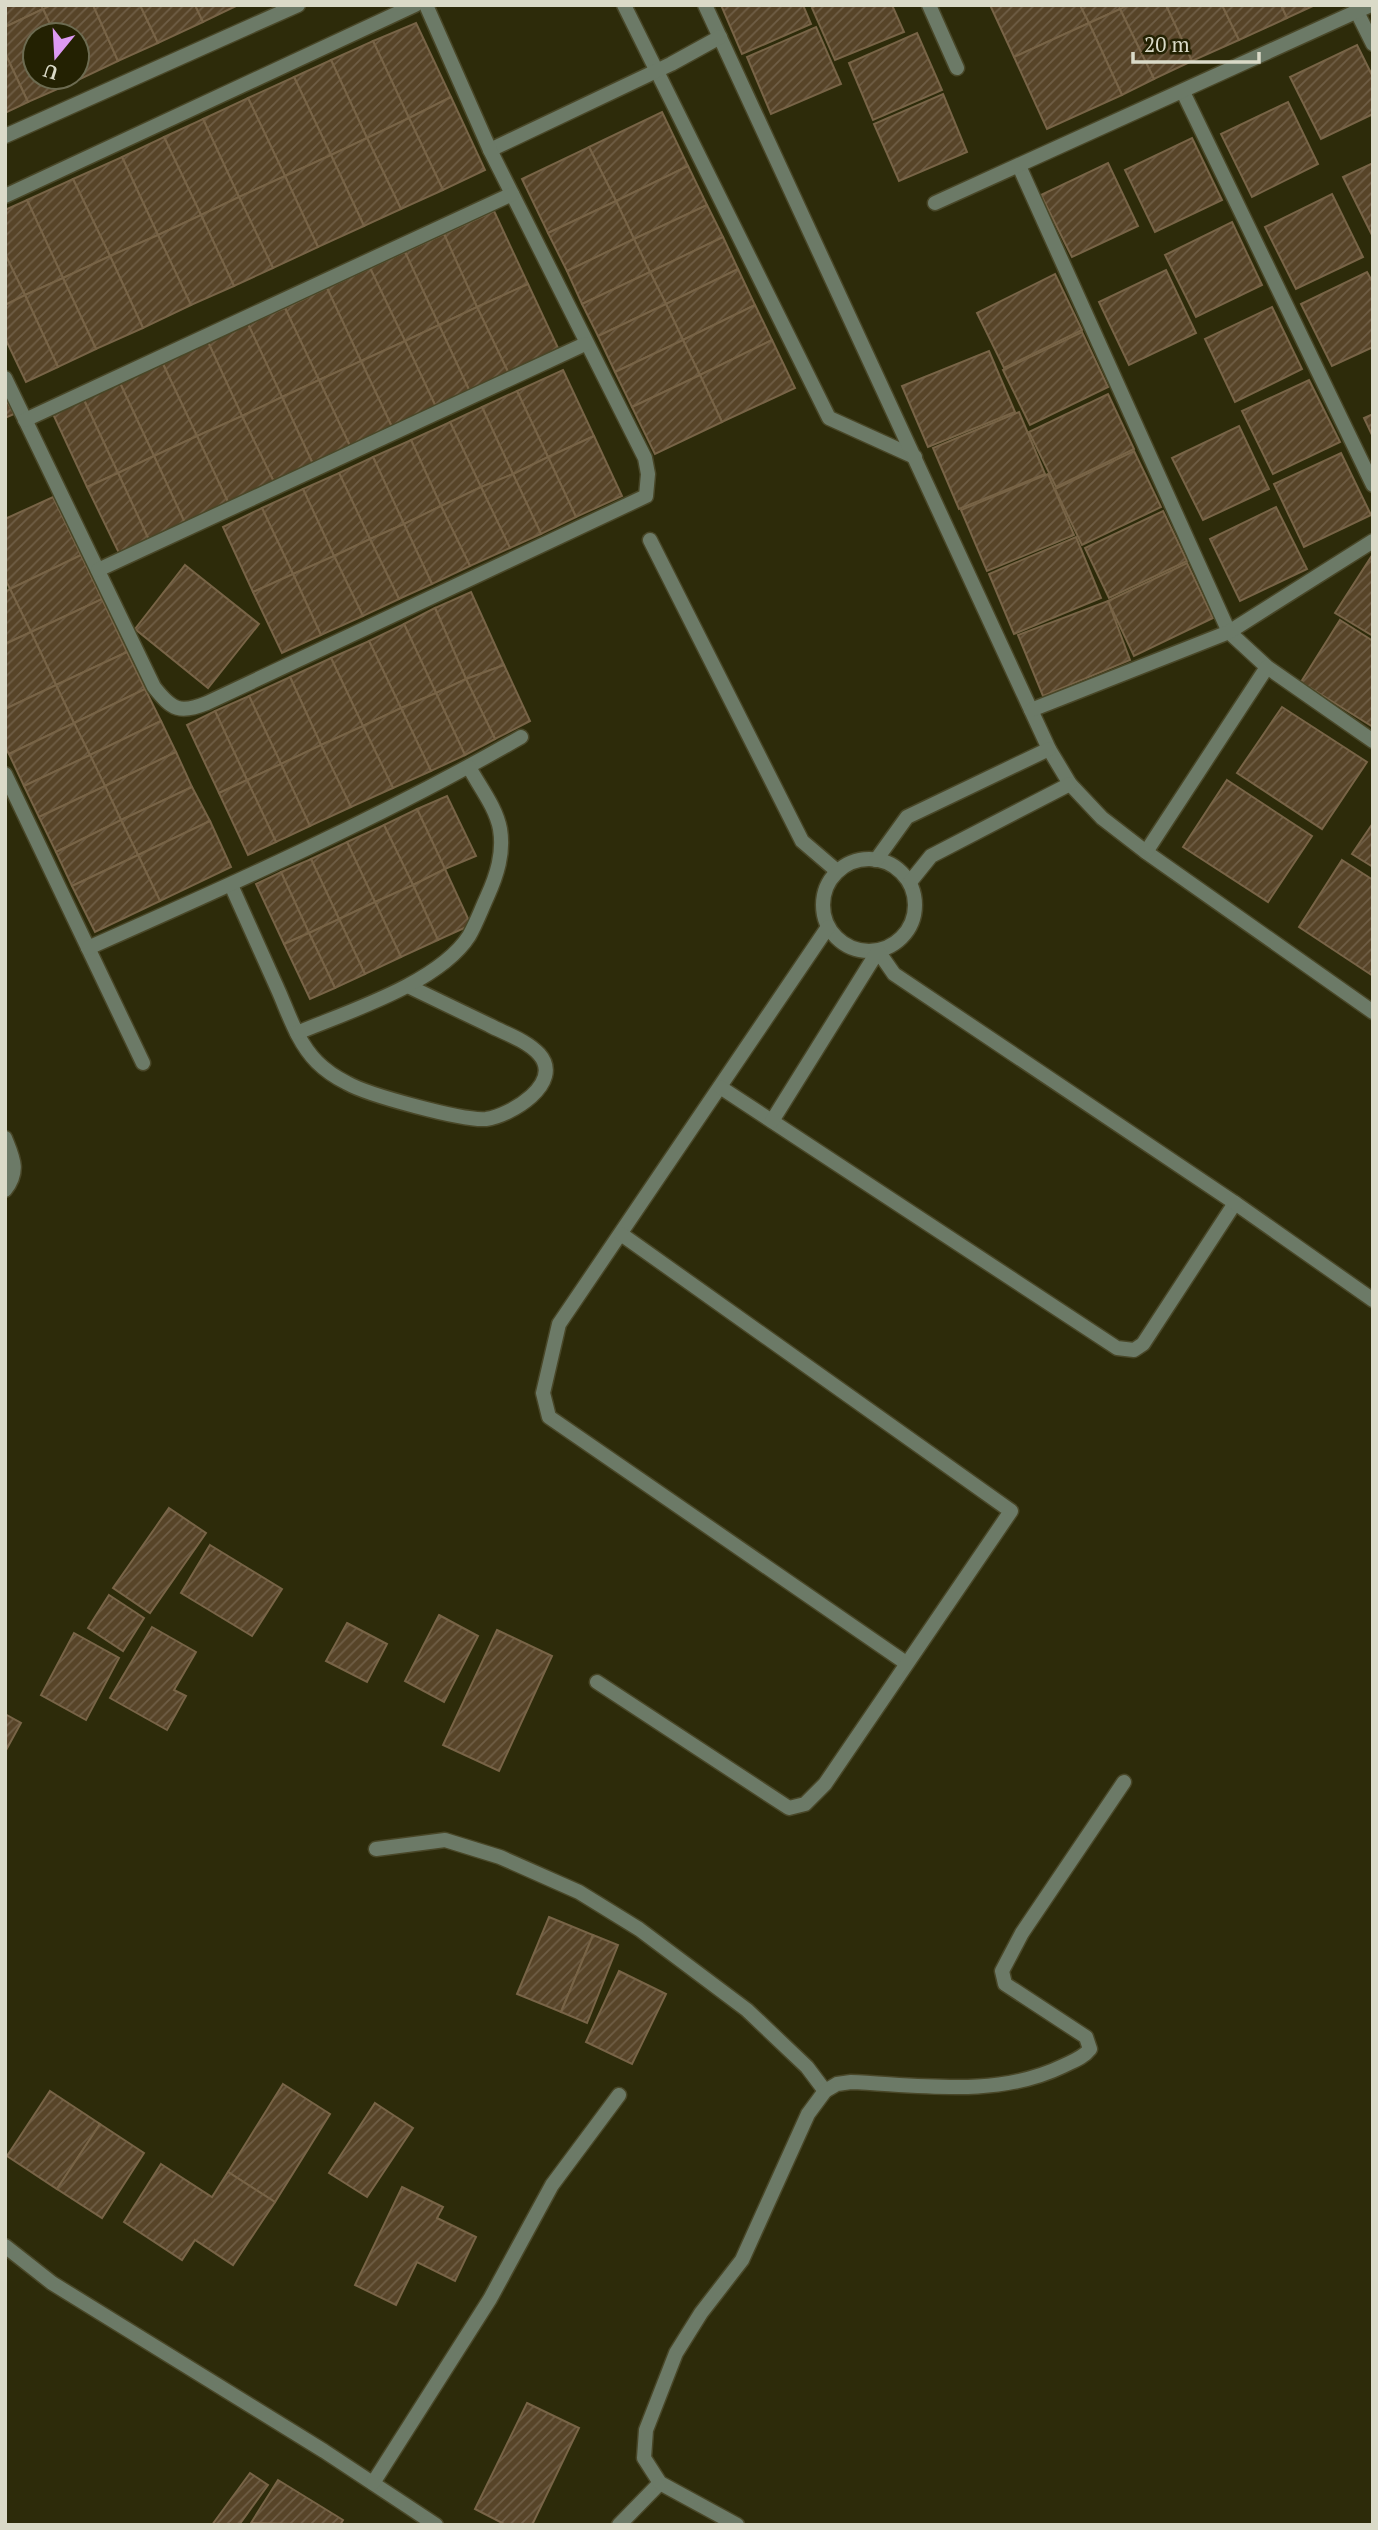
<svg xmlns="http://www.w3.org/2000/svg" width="1378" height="2530" viewBox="0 0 1378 2530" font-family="'PT Serif',serif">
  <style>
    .building { fill: url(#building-hatch); stroke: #786447; stroke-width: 2 }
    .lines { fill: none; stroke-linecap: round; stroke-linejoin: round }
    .minor-casing { stroke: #494728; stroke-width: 17 }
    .minor { stroke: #6c7a67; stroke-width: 14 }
  </style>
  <defs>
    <pattern id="building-hatch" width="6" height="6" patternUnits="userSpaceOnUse" patternTransform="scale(1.75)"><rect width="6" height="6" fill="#574428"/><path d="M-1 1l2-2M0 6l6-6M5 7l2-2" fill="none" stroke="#6f5e46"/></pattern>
  </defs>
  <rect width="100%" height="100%" fill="#2d2b0a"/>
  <!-- building -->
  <g class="building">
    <path d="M5 5H41L43 9 5 27Z"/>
    <path d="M51 5H93L118 61 76 81 77 35H55L43 9Z"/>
    <path d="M93 5H140L158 43 118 61Z"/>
    <path d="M140 5H195L203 22 158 43Z"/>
    <path d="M195 5H238L203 22Z"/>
    <path d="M721 5H803L811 24 742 54Z"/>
    <path d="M817 5H892L904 32 835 60 812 8Z"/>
    <path d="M990 5H1080L1089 23 1014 57Z"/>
    <path d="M1080 5H1119L1120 9 1089 23Z"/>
    <path d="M1128 5H1166L1192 61 1154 79 1120 9Z"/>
    <path d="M1166 5H1222L1239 40 1192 61Z"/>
    <path d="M1222 5H1281L1287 18 1239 40Z"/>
    <path d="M1281 5H1315L1287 18Z"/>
    <path d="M43 9 55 35H35V77H75L76 81 28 102 5 53V27Z"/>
    <path d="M1120 9 1154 79 1122 95 1089 23Z"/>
    <path d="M416 23 451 97 409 118 373 41Z"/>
    <path d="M1089 23 1122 95 1047 129 1014 57Z"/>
    <path d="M816 27 841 84 771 114 747 57Z"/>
    <path d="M917 33 942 90 873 120 849 63Z"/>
    <path d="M373 41 409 118 367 138 331 60Z"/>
    <path d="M1357 45 1373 77V114L1321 139 1290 77Z"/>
    <path d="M5 53 28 102 5 113Z"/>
    <path d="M331 60 367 138 331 155 294 77Z"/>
    <path d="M294 77 331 155 285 176 248 98Z"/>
    <path d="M943 94 967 152 899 181 874 124Z"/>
    <path d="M451 97 485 170 443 190 409 118Z"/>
    <path d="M248 98 285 176 239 197 203 119Z"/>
    <path d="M1288 102 1318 164 1252 197 1221 134Z"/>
    <path d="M662 112 688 166 616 201 589 147Z"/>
    <path d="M409 118 443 190 401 209 367 138Z"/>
    <path d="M203 119 239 197 201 215 164 137Z"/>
    <path d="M164 137 201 215 158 235 122 157Z"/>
    <path d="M367 138 401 209 364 226 331 155Z"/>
    <path d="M1192 138 1222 200 1155 232 1125 170Z"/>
    <path d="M589 147 616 201 548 233 522 179Z"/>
    <path d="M331 155 364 226 318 247 285 176Z"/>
    <path d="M122 157 158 235 110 256 73 179Z"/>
    <path d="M1108 163 1138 226 1072 257 1041 195Z"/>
    <path d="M1373 163V237L1343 177Z"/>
    <path d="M688 166 707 205 634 239 616 201Z"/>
    <path d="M285 176 318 247 273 268 239 197Z"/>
    <path d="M73 179 110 256 63 278 27 200Z"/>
    <path d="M1332 194 1363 257 1296 289 1265 227Z"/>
    <path d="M239 197 273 268 234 286 201 215Z"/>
    <path d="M27 200 63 278 25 295 5 254V210Z"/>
    <path d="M616 201 634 239 567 271 548 233Z"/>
    <path d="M707 205 723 237 650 272 634 239Z"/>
    <path d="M494 211 528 284 477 307 444 234Z"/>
    <path d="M201 215 234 286 191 305 158 235Z"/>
    <path d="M1232 222 1262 285 1196 317 1165 255Z"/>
    <path d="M444 234 477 307 439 325 405 252Z"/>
    <path d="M158 235 191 305 143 328 110 256Z"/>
    <path d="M723 237 738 269 666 304 650 272Z"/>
    <path d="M634 239 650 272 582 304 567 271Z"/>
    <path d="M405 252 439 325 405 341 370 268Z"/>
    <path d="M5 254 25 295 5 305Z"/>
    <path d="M110 256 143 328 96 349 63 278Z"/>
    <path d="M370 268 405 341 361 361 327 288Z"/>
    <path d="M738 269 755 305 683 340 666 304Z"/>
    <path d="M1166 270 1196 333 1129 365 1099 302Z"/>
    <path d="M650 272 666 304 598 336 582 304Z"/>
    <path d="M1367 272 1373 283V347L1332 366 1301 304Z"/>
    <path d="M1055 274 1082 330 1004 368 977 313Z"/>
    <path d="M63 278 96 349 58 367 25 295Z"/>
    <path d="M528 284 559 350 509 374 477 307Z"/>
    <path d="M327 288 361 361 319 380 285 308Z"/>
    <path d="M25 295 58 367 26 382 5 338V305Z"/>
    <path d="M666 304 683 340 615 372 598 336Z"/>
    <path d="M755 305 772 340 700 375 683 340Z"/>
    <path d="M477 307 509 374 470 392 439 325Z"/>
    <path d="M1272 307 1302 369 1235 402 1205 339Z"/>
    <path d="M285 308 319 380 282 397 248 324Z"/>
    <path d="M248 324 282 397 242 416 208 342Z"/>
    <path d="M439 325 470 392 436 407 405 341Z"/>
    <path d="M1082 332 1108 387 1030 425 1003 370Z"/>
    <path d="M683 340 700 375 632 407 615 372Z"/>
    <path d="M772 340 795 388 722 422 700 375Z"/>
    <path d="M405 341 436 407 392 427 361 361Z"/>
    <path d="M208 342 242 416 197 436 163 364Z"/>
    <path d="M989 351 1015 412 928 447 902 386Z"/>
    <path d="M361 361 392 427 350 446 319 380Z"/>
    <path d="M163 364 197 436 154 456 120 383Z"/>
    <path d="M563 370 594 436 548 457 517 391Z"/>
    <path d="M700 375 722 422 655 454 632 407Z"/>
    <path d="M319 380 350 446 313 464 282 397Z"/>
    <path d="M1309 380 1340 442 1273 474 1242 411Z"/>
    <path d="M120 383 154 456 118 473 84 400Z"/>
    <path d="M517 391 548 457 513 474 482 407Z"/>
    <path d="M1108 394 1134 449 1056 487 1029 432Z"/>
    <path d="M5 397 14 414 5 418Z"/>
    <path d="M282 397 313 464 274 482 242 416Z"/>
    <path d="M84 400 118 473 87 487 53 414Z"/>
    <path d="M482 407 513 474 481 487 450 422Z"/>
    <path d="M1019 412 1045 474 959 509 933 448Z"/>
    <path d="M1373 414V437L1364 418Z"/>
    <path d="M242 416 274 482 228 502 197 436Z"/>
    <path d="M450 422 481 487 441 506 411 440Z"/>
    <path d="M1239 426 1269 489 1203 520 1172 458Z"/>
    <path d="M197 436 228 502 185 523 154 456Z"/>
    <path d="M594 436 622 496 576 517 548 457Z"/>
    <path d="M411 440 441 506 404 524 373 457Z"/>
    <path d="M1134 451 1161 507 1082 545 1055 489Z"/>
    <path d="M1341 453 1371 515 1304 547 1274 484Z"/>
    <path d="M154 456 185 523 149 540 118 473Z"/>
    <path d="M373 457 404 524 370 539 339 473Z"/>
    <path d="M548 457 576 517 541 534 513 474Z"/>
    <path d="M118 473 149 540 119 553 87 487Z"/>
    <path d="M339 473 370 539 334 556 303 489Z"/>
    <path d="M513 474 541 534 510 548 481 487Z"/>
    <path d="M1048 474 1074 535 987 571 961 510Z"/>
    <path d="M481 487 510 548 470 566 441 506Z"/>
    <path d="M303 489 334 556 293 574 262 508Z"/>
    <path d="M53 497 81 555 10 589 5 579V519Z"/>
    <path d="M441 506 470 566 432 584 404 524Z"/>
    <path d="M1276 507 1307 569 1240 601 1210 539Z"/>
    <path d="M262 508 293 574 253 592 223 527Z"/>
    <path d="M1163 511 1187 561 1109 598 1085 548Z"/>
    <path d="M404 524 432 584 399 599 370 539Z"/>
    <path d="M1076 537 1101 598 1014 634 989 574Z"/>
    <path d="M370 539 399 599 363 616 334 556Z"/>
    <path d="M1373 554V636L1335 613Z"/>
    <path d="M81 555 102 599 31 632 10 589Z"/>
    <path d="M334 556 363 616 321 635 293 574Z"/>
    <path d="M1187 563 1213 618 1134 656 1108 601Z"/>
    <path d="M185 565 259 624 208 688 135 629Z"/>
    <path d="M293 574 321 635 282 653 253 592Z"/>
    <path d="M10 589 31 632 5 644V592Z"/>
    <path d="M471 592 504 665 466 679 435 608Z"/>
    <path d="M102 599 127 652 56 685 31 632Z"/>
    <path d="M1108 601 1130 660 1043 696 1018 635Z"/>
    <path d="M435 608 466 679 436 693 404 624Z"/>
    <path d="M1340 620 1373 641V727L1301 682Z"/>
    <path d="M404 624 436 693 401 708 369 641Z"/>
    <path d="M31 632 56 685 5 709V644Z"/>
    <path d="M369 641 401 708 363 726 331 658Z"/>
    <path d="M127 652 145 689 74 723 56 685Z"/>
    <path d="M331 658 363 726 321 745 290 677Z"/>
    <path d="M504 665 530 721 495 739 466 679Z"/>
    <path d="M290 677 321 745 281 764 249 696Z"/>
    <path d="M466 679 495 739 465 755 436 693Z"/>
    <path d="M56 685 74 723 9 754 5 747V709Z"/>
    <path d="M145 689 161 721 90 755 74 723Z"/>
    <path d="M436 693 465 755 431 771 401 708Z"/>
    <path d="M249 696 281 764 247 780 215 711Z"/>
    <path d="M1282 707 1367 762 1322 829 1237 773Z"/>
    <path d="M401 708 431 771 393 788 363 726Z"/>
    <path d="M215 711 247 780 219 793 187 725Z"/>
    <path d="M161 721 176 752 105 786 90 755Z"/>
    <path d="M74 723 90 755 24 786 9 754Z"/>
    <path d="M363 726 393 788 351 807 321 745Z"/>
    <path d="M321 745 351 807 310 826 281 764Z"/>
    <path d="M176 752 192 787 121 820 105 786Z"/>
    <path d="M90 755 105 786 39 817 24 786Z"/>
    <path d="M281 764 310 826 276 842 247 780Z"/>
    <path d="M247 780 276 842 248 855 219 793Z"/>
    <path d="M1227 780 1312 836 1268 902 1183 847Z"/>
    <path d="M105 786 121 820 56 852 39 817Z"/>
    <path d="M192 787 210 821 138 855 121 820Z"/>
    <path d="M447 796 476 856 445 869 417 809Z"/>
    <path d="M417 809 445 869 413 885 384 825Z"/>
    <path d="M121 820 138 855 72 886 56 852Z"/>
    <path d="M210 821 231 867 160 901 138 855Z"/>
    <path d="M1373 823V867L1352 854Z"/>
    <path d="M384 825 413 885 375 902 347 842Z"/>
    <path d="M347 842 375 902 339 919 311 859Z"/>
    <path d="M138 855 160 901 95 932 72 886Z"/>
    <path d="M311 859 339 919 309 933 281 872Z"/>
    <path d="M1342 860 1373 880V976L1299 927Z"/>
    <path d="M445 869 471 925 438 940 413 885Z"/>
    <path d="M281 872 309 933 284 944 256 884Z"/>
    <path d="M413 885 438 940 401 957 375 902Z"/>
    <path d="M375 902 401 957 365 974 339 919Z"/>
    <path d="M339 919 365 974 335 988 309 933Z"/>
    <path d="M309 933 335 988 310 999 284 944Z"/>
    <path d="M169 1508 206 1533 150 1613 113 1588Z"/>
    <path d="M210 1545 282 1589 252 1636 181 1593Z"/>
    <path d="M109 1595 144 1618 123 1651 88 1628Z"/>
    <path d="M439 1615 478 1636 444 1702 405 1681Z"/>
    <path d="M347 1623 387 1644 367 1682 326 1661Z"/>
    <path d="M152 1627 196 1652 174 1690 186 1696 167 1730 110 1698Z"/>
    <path d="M497 1630 552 1656 499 1771 443 1745Z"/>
    <path d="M74 1633 119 1658 86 1720 41 1695Z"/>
    <path d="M5 1714 21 1723 5 1752Z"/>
    <path d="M549 1917 593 1935 561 2012 517 1994Z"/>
    <path d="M593 1935 618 1945 587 2023 561 2012Z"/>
    <path d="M619 1971 666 1994 632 2064 586 2042Z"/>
    <path d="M283 2084 330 2114 275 2202 228 2172Z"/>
    <path d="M50 2091 100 2124 57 2189 7 2156Z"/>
    <path d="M375 2103 413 2128 367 2197 329 2173Z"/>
    <path d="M100 2124 144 2153 102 2218 57 2189Z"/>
    <path d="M161 2164 212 2197 228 2172 275 2202 233 2265 195 2240 182 2260 124 2222Z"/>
    <path d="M402 2187 443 2207 437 2218 476 2237 455 2281 417 2262 396 2305 355 2285Z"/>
    <path d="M527 2403 579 2428 532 2525H506L475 2509Z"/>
    <path d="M250 2473 268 2485 239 2525H212Z"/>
    <path d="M278 2480 343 2520 340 2525 251 2523Z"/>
  </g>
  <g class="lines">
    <!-- minor casing -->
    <g class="minor-casing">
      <g id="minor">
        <path d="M624 5 829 418 915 457"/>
        <path d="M705 5 1049 749 1070 784 1102 818 1146 852 1373 1012"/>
        <path d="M929 5 957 68"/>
        <path d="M1357 12 1373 44"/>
        <path d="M1183 92 1373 485"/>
        <path d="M5 136 298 5"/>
        <path d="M490 150 671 64 720 37"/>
        <path d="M1019 166 1229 632 1267 667 1373 741"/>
        <path d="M5 196 415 5"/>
        <path d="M935 203 1371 5"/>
        <path d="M5 378 154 687C172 710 180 714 207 703L646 496 648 474 645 458 490 150 426 5"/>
        <path d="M25 420 512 194"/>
        <path d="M650 540 802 841 837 871"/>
        <path d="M98 570 585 344"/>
        <path d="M1031 710 1229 632 1373 541"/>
        <path d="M5 774 143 1063"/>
        <path d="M1146 852 1267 667"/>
        <circle cx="869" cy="905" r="46"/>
        <path d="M876 860 907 817 1049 749"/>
        <path d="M910 882 931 856 1070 784"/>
        <path d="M231 885C247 920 263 956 279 992 289 1015 298 1043 317 1062 325 1070 337 1078 347 1083 368 1095 463 1121 486 1119 510 1116 565 1083 539 1054 526 1040 506 1034 489 1025 462 1012 435 999 408 986"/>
        <path d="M828 927 559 1324 543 1393 549 1417 906 1663"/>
        <path d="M88 948C235 883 382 817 521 737"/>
        <path d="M297 1033C347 1012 439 983 469 936 476 924 481 910 487 897 497 875 504 853 500 829 496 807 479 786 469 767"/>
        <path d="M720 1087 1117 1348 1134 1350 1143 1344 1235 1203"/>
        <path d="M772 1121 878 951 894 974 1235 1203 1373 1300"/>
        <path d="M5 1138C13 1158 20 1171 5 1190"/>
        <path d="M597 1682 789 1808 805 1804 825 1784 1011 1511 621 1234"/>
        <path d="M376 1849 445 1840 500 1857 579 1892 639 1929 747 2010 807 2067 825 2091"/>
        <path d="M5 2246 52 2283 324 2451 436 2525"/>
        <path d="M373 2483 490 2299 552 2185 619 2095"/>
        <path d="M619 2525 660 2483"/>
        <path d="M737 2525 660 2483 644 2458 646 2430 676 2353 701 2313 742 2260 808 2114 825 2091 837 2084 851 2082C921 2085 997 2098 1063 2066 1073 2061 1083 2058 1090 2049L1086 2037 1005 1984 1002 1971 1022 1933 1124 1782"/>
      </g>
    </g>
    <!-- minor -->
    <use href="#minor" class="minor"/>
  </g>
  <!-- border -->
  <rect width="1378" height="2530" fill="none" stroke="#dadac8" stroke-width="14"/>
  <!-- north arrow -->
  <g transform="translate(56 56) rotate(198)"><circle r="33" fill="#232102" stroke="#6c6b51" stroke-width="2"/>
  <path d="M0-5L12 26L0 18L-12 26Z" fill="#dd99f3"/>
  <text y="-10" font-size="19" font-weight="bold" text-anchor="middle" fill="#dadac8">U</text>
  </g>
  <!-- scale -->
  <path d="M1133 52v10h126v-10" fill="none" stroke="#dadac8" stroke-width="3.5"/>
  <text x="1144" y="52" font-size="21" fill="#dadac8" stroke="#232102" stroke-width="5" paint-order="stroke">20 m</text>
</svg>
